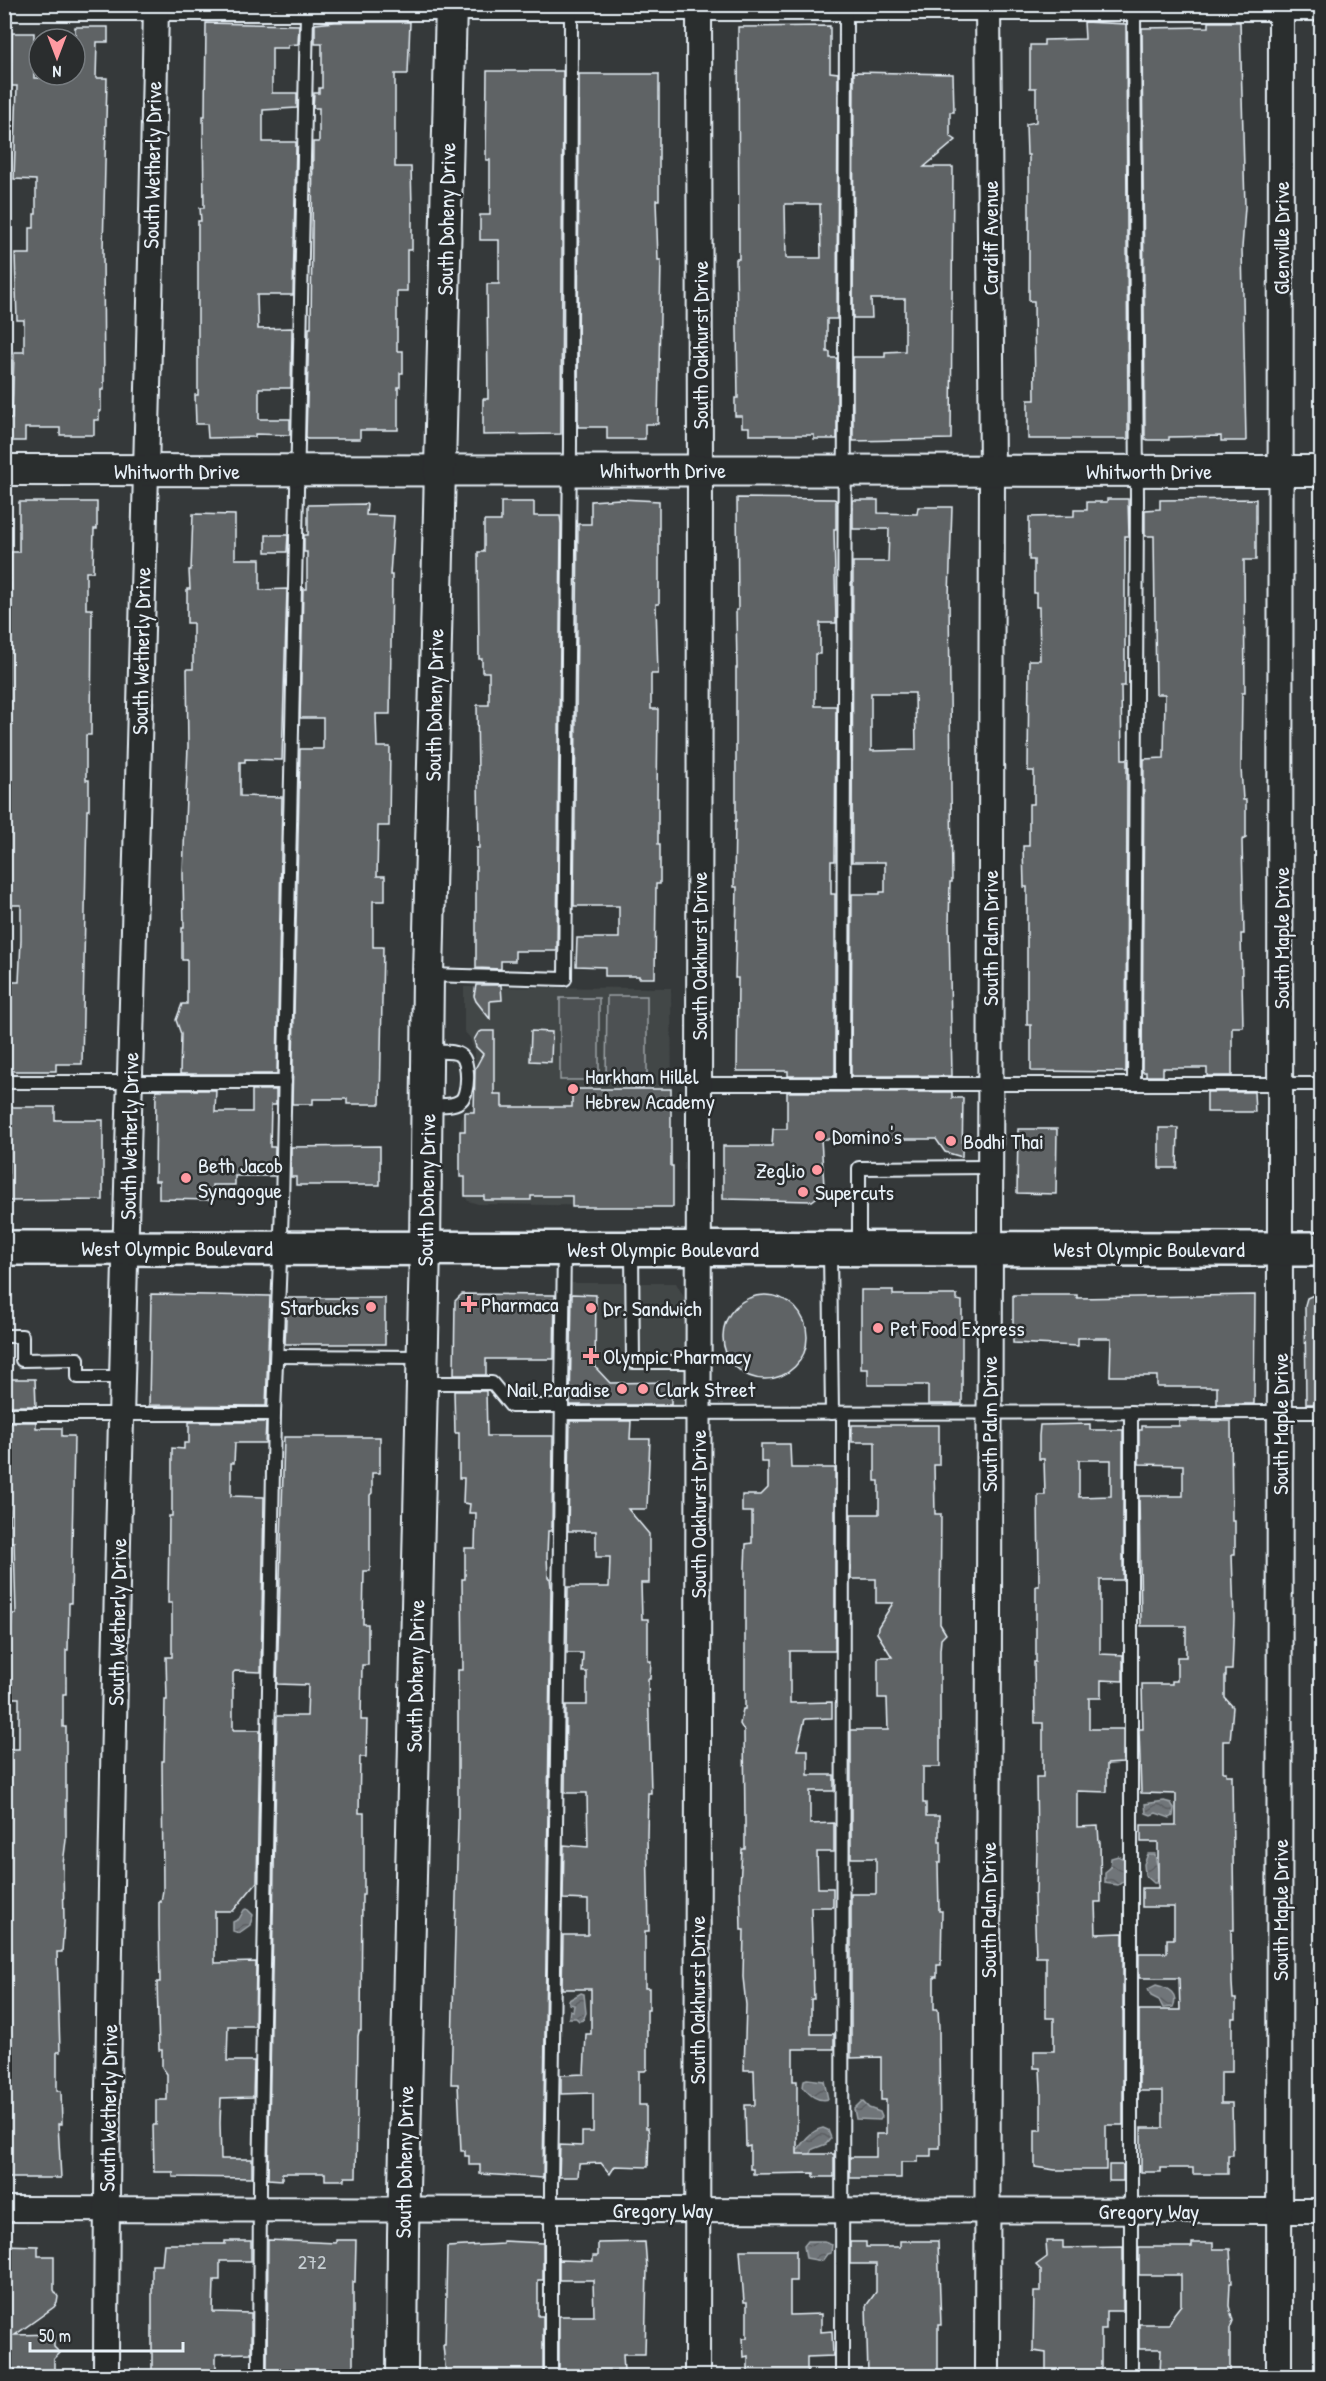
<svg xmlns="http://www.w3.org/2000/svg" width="1326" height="2381" viewBox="0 0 1326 2381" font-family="'Patrick Hand',sans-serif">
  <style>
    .built { fill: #424647 }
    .industrial { fill: url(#industrial-furrows) }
    .pitch { fill: #4d5152; stroke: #9aa1a5; stroke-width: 1.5 }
    .water { fill: url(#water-waves); stroke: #a0a7ac; stroke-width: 1.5 }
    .building { fill: #5f6365; stroke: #e8f1f8; stroke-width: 1.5; fill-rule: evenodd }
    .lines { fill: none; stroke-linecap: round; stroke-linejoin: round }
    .service-casing { stroke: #e8f1f8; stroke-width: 16 }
    .minor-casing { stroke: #e8f1f8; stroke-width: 28 }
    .tertiary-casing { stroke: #e8f1f8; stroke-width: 34 }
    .primary-casing { stroke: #e8f1f8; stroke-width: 38 }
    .service { stroke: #2a2d2e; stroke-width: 12 }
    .minor { stroke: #2a2d2e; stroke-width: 24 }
    .tertiary { stroke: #2a2d2e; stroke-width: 30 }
    .primary { stroke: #2a2d2e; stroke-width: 33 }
    .poi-dot { fill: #ff9aa2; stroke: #2a2d2e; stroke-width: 2 }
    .labels { text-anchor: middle; stroke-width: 5; stroke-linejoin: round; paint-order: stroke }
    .number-label { font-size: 20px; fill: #c6ced3 }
    .street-label { font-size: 22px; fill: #e8f1f8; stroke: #2a2d2e }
    .poi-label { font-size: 22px; fill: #e8f1f8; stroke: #2a2d2e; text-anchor: start }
  </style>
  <defs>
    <pattern id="industrial-furrows" width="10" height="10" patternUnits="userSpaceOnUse" patternTransform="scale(1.5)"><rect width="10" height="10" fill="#424647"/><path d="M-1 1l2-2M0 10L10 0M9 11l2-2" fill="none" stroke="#5d6162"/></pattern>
    <pattern id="water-waves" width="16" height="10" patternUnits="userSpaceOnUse" patternTransform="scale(1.5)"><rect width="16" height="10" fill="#707579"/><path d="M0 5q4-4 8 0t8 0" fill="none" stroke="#5b5e62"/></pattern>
  </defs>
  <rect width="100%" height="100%" fill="#35393a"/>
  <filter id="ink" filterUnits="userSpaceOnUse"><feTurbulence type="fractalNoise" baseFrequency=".0167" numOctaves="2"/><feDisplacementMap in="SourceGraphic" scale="12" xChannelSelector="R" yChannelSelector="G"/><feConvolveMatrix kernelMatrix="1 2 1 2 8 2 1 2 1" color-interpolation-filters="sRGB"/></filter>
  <g filter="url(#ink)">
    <!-- built -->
    <g class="built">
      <path d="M464 987 671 988 673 1207 478 1204 468 1201 463 1194 462 1177H460V1131L462 1116 474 1105 475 1053 470 1038 464 1031Z"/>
      <path d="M566 1283H676L685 1299 686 1407 565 1410Z"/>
    </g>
    <!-- industrial -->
    <path class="industrial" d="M730 4H966V6Z"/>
    <!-- pitch -->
    <g class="pitch">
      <path d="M607 996H647V1080H606Z"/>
      <rect x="560" y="998" width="39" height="82"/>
    </g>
    <!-- water -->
    <g class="water">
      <path d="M1164 1801 1171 1803 1174 1808 1173 1816 1170 1818 1156 1813 1151 1815 1146 1813 1145 1804Z"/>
      <path d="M1148 1854H1155C1156 1864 1160 1873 1161 1883H1154L1145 1875 1144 1864Z"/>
      <path d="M1118 1856 1124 1859V1881L1118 1885 1105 1883V1872L1110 1868 1111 1858Z"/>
      <path d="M247 1909 253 1915 250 1925 239 1933 233 1931V1922L239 1919 244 1910Z"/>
      <path d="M1156 1985C1169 1988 1179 1994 1173 2007L1163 2008 1159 2000 1151 1996 1148 1989Z"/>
      <path d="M581 1993 584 1994 586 2013 583 2020 579 2021 576 2018H569L570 2010 573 2011 574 2005 569 2004V2000Z"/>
      <path d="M807 2079 824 2081 828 2099C817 2102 810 2095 803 2087L804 2080Z"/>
      <path d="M862 2101 869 2108 880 2112 882 2117 880 2120 856 2119 854 2109Z"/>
      <path d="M823 2128 828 2130 831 2138 826 2144 813 2149 806 2164 795 2154C802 2143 811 2130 823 2128Z"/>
      <path d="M808 2241H824L832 2244 831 2253 827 2254 822 2261 806 2258 804 2246Z"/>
    </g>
    <!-- building -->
    <g class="building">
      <path d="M335 22H410L408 74H395V167H411L412 208V250H407V291H397V351H403V373H400V387H398V430H360V439H307L306 436 309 328H311L313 142H319V108H313L314 93H319V88H322V44H315V24Z"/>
      <path d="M1084 22 1126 24 1128 439H1028V400H1035L1034 301H1029V155H1027L1026 124 1036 122V88H1030V45H1044V40L1085 39Z"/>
      <path d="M1209 22H1240L1245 207 1242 248 1246 441H1221V436L1169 437V440H1148L1145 439 1142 28 1209 27Z"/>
      <path d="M206 23 299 25 298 44 288 45V48H272V93H297V108L263 110V142H296L293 295H257L258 329 292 328 291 388H259V419H290V435L255 434V437L208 438 207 424H196L195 395H198V221H201L200 208H204L203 116H205Z"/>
      <path d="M830 26V72L838 73 837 319H827V352H830V358H837V439H814V435H749V427H742V416H735V398H738L736 259H739L738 27ZM785 204H820L821 258H786Z"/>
      <path d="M75 27H108V42H97L96 78H107L103 251 104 390H101V411H99V420H94V435H60V428H25V441H4V419H12L14 352H24V320H17L15 254H30V228H34V214H36V180L14 179 17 86H11L12 33H34V78H75Z"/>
      <path d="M487 71H563L561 434 483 435V399H488L487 284H499V240H480V215H490V160H486Z"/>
      <path d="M854 72 953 74 954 112H950V136L956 140 924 167H953L951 439 853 441V357H885V352L905 351V299H871L872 318H853Z"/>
      <path d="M579 74H659V200H656L658 260H661L658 424H645V439H607V427H578Z"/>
      <path d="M737 498 834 499 836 500V529H834L836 623H820V654H815V706H836L835 861H831V894H835V1076H788V1071H737L738 978H735L737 887H734L735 821H736V668H737L736 610H738Z"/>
      <path d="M620 499 659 501V604H656L658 674H651V709H658L657 798H658V844H660V884H656L655 978H639V976H605V967L576 966 577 938H619V906H574L578 524H591V501Z"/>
      <path d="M1107 499H1128L1129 536H1125V686H1121L1122 759H1127L1126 1072 1031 1071V1025H1027V887H1024L1023 846H1029V804H1034V771H1028L1029 660H1040L1039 607H1036V593H1034V560H1029V517L1074 516V510H1087V502H1107Z"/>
      <path d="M1256 499V560H1244L1245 693H1242L1241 768 1243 800H1246V838L1242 840 1244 934H1241L1243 1027H1232V1076H1207V1068H1163V1076H1146V1072H1142L1144 759 1164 758 1165 694H1156L1154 536H1145V510L1160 509V500Z"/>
      <path d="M853 500H878V513L917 514 918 507H952L949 596 952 882H950L949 925 952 1076H851L852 894H880V892H885V862H852L853 562H888L889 529H853ZM871 693H915L916 750 871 751Z"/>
      <path d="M19 502H97V529H94L93 572H86V609H92L91 735H86V780H89V810H87L82 1064H56V1071H4V982H19L21 940V905H4V588L11 589V552H19Z"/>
      <path d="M501 502H534V516H560L561 524 557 951H515V961H501V969L476 968V848H479L477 705H489V672H482V659H479L478 552H484V521H501Z"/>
      <path d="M367 504 366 515 394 516 390 575H392L390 714H376L377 747H390L389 826H378L377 876H385V901H373V947H383L380 1104H347V1099H313V1104H292L300 749H323V718H300L303 589H307V552H304V535H308V505Z"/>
      <path d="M193 514 235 515V559H260V590L287 589 282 760 245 759V762H240V796L282 797 277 1074H180L181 1034 176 1020 182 1004H187V960H182V928H184L183 874 188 746 187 669H193V623H187V589H190L189 570H191Z"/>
      <path d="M266 535H288L287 552H266Z"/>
      <path d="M476 985H501L502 1000 490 1001V1019L476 1001 474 996Z"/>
      <path d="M482 1031H494V1094H502V1107H572V1089H671V1166H673V1207H572V1196H531V1200H484V1196H465V1177H460V1131H465V1112H474L475 1069 483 1054 476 1047 474 1040 478 1033Z"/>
      <path d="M531 1031 552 1032 551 1062 530 1061Z"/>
      <path d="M156 1090H216L215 1112H252V1090H276V1105H271L270 1147H275L274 1176H235V1185H212V1200L159 1199V1181H155Z"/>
      <path d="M787 1092H952V1098H963L962 1157 945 1152 936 1139H821L824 1186 823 1191 816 1198 812 1201 723 1199V1146H772L773 1129H787Z"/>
      <path d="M1207 1092H1254L1255 1112H1207Z"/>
      <path d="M8 1107H55V1120H103V1200L6 1201 4 1175H8Z"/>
      <path d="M1159 1128H1178L1177 1168H1159Z"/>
      <path d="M1018 1129H1057L1056 1194 1017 1193Z"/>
      <path d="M380 1146V1185H296V1177H291V1147Z"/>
      <path d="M861 1290H893V1295H957V1300L962 1301V1404H928V1385H868V1369H861Z"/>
      <path d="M1322 1291V1404H1306L1305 1305 1307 1298Z"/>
      <path d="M151 1294 270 1296 266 1406 149 1405Z"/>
      <path d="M462 1294 555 1295 554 1359H486V1375H454L455 1301Z"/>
      <path d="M572 1294 596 1295 595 1367 610 1383 671 1382V1405H570Z"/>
      <path d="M1013 1295H1077V1298L1255 1295 1254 1404H1217V1387H1157V1376H1110L1111 1338H1078V1346L1013 1343Z"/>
      <circle cx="765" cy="1337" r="42"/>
      <path d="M287 1298H385V1344H285Z"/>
      <path d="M4 1379H35L36 1406H4Z"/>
      <path d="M454 1391H486L487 1436H553L552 1531H548L547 1556 548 1578H550L551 1587 543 2178 480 2174V2165H469V2156H465V2151H461L458 2084H451L458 1823V1670H463L462 1579H465V1548H475L476 1513H469L470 1504 463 1503 464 1478H459V1433H455Z"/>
      <path d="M570 1421H631L630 1439H650L647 1509H628L649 1534V1583H641L642 1619H648V1661H651L650 1679H648L651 1793H648L647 1836 649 1931H645V1988H649V2010H647V2069L645 2071H639V2105H646V2128H648L649 2135 648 2167 615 2166 610 2174 601 2163 579 2164 578 2177H559L560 2145 582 2146V2132H593V2093L561 2094V2075L584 2074 586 2034H591V1989H562L563 1935H588V1900L563 1899 564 1845 588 1847 587 1793H565L566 1705H587V1672H582L583 1653H567L568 1587H609L610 1557H596V1531H568Z"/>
      <path d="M1179 1421H1231L1232 1521H1235V1554H1232L1234 1618 1232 1670H1226V1676H1225V1698L1233 1707 1230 1741H1223V1772H1226V1775H1232L1234 1930H1231L1232 1983 1233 1999H1236V2018H1232V2072H1221V2103H1232L1233 2155H1228V2174H1193V2168H1161V2172H1141V2128H1163V2091H1139V2010H1180L1179 1978H1139V1953H1167V1939H1174V1907H1142V1888H1158V1842H1141V1825H1176V1794L1141 1793 1139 1729H1143L1142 1684H1172V1681H1177V1657H1186V1626H1141L1139 1496H1183V1465L1139 1464V1430H1142V1426H1179Z"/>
      <path d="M4 1422H36V1428H62V1436H74L71 1603H69L68 1650H66V1694H63V1727H66V1840L63 1864 64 1922 62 1952H57L60 2052H57V2091H61L62 2124H58L61 2178H4V1982H10V1922L4 1921V1749H19V1698H9V1684L4 1680 6 1634H11L12 1614H16L14 1542H9V1510H4Z"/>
      <path d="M189 1422H266L265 1443H235L234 1463H231V1496L264 1497 261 1672 235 1671 233 1673V1730H260L257 1882 233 1911H215V1963L256 1962 255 2026H228L227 2061H254L253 2097 221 2098 220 2123 221 2159H252V2178L173 2177V2172H154L153 2125H156V2100H167V2074L162 2067V2050H159L157 1982H160L159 1926V1901L161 1902 163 1890 162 1761H164L165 1700H167L166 1657H172V1603H168L169 1516H172V1448L184 1449V1443H189Z"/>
      <path d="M1090 1424V1430H1123V1580H1100V1654L1123 1655V1681L1101 1680V1698H1089V1729H1123V1763L1107 1764V1792L1077 1791V1827L1098 1826 1099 1842H1100L1101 1902H1095L1096 1934 1123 1933V2125H1106V2170H1055L1035 2167V2130H1041V2090L1040 2068H1034V2051H1054V2018H1046V1957H1036L1034 1894H1036L1037 1848 1036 1777H1043V1723H1035L1034 1662H1036V1586H1039L1038 1495H1045L1044 1459H1039V1436L1040 1425ZM1079 1460H1111V1496L1079 1497Z"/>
      <path d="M852 1425H939V1465H934L935 1514H941L940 1624 946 1634 941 1639 940 1650V1767H923V1803H926V1816H939V1841H941V1863H938L939 1911H942L941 1965H937V1977H934V2009H938L939 2027 940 2148H931V2156H918V2162H901V2178H850V2157H876V2134H886V2100H881V2057L851 2058V1894H876V1858H851V1730H888L887 1698H878V1657H892L877 1633 878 1627 893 1603H876V1579H851V1514H879V1481H875V1442H852Z"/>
      <path d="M284 1437H380V1473H372V1493L370 1495V1571H364L363 1624H368V1665H362L361 1720H367L366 1757H360L359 1813H364V1895H362L361 2031H359L358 2036 356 2177H345V2180H325V2173H282V2180L268 2179 277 1716H307L308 1685 277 1684Z"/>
      <path d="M761 1444H790L791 1468H835V1651H790V1703L832 1702V1718L805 1719 797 1750H808V1775H834V1791H810V1824L834 1823V1852H817L818 1888H833V1907H811L814 1999H811V2034H834V2049H793V2081H797V2154H834V2177H814V2173L753 2174V2169H750V2146L746 2147 745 2105H755L754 2070H744L746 2005 743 1977 744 1930H741L740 1886 742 1849H745V1821L744 1731 740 1724 743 1709H745V1567L746 1544 752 1543V1512H742V1495H761L768 1488V1462H761Z"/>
      <rect x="1109" y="2165" width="14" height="16"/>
      <path d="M268 2240 336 2243V2240H356L355 2282H353V2374H267Z"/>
      <path d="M225 2241H251V2261H220V2280H214L213 2312 251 2313V2353L216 2354V2375H190V2371H152V2265H162L164 2244H225Z"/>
      <path d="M503 2241 543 2243V2280H538V2316H543V2376H446L443 2345H445L447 2247 503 2244Z"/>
      <path d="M900 2241H938L941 2325H938V2372L868 2374 866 2306 876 2292V2264H850V2242H866V2247H900Z"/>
      <path d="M1046 2241H1063V2248L1123 2247V2311H1106V2329H1101V2371H1046V2353L1033 2351 1034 2292H1041V2270L1036 2265 1047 2257Z"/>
      <path d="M645 2242 647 2268 645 2354H623L624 2371H576V2376H559V2316H594L593 2280H559V2260L593 2261V2256H598V2243Z"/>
      <path d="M1192 2243H1213V2249H1230L1232 2283H1230L1229 2306 1233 2321 1230 2328V2376L1160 2375 1161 2349H1139V2324H1169L1174 2314 1181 2305V2275H1139V2247H1192Z"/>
      <path d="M4 2245 38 2246V2256H54V2290L58 2297 57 2303 54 2307 15 2335 54 2334V2347L60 2353 54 2359V2370L4 2369Z"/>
      <path d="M740 2250H796V2281H790V2315L821 2314V2332L832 2331 833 2356 807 2357V2374L748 2376V2356L744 2357 743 2338H747V2302H744Z"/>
    </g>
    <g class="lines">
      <!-- service casing -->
      <g class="service-casing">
        <g id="service">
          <path d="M4 14H1322"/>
          <path d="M428 975 565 979 570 444 571 14"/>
          <path d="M4 1082H285"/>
          <path d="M699 1084H1322"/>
          <path d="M843 1084 846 14"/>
          <path d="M1134 1084 1137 497 1134 14"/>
          <path d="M428 1105C438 1105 452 1107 460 1101 469 1096 470 1060 460 1055 453 1050 437 1052 428 1052"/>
          <path d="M859 1249V1168L990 1167"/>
          <path d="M830 1250 832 1413"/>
          <path d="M632 1251 633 1362H698"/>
          <path d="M4 1336H22V1360L78 1359V1377H122"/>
          <path d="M277 1356 422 1357"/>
          <path d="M423 1383H492L511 1406H562"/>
          <path d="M1131 1412V2376"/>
          <path d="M562 1413 1322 1412"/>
          <path d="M4 1414H274"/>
          <path d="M259 2376 260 2185 274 1414 282 1206 307 14"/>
          <path d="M551 2376V2186L564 1250"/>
          <path d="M842 2376 843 1413"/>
        </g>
      </g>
      <!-- minor casing -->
      <g class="minor-casing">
        <g id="minor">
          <path d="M4 2209 1322 2211"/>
          <path d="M106 2376C108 1586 143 795 156 4"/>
          <path d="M697 2376 700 470 699 4"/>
          <path d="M987 2376 992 471 988 4"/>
          <path d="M1279 2376 1281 4"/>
        </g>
      </g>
      <!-- tertiary casing -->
      <g class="tertiary-casing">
        <g id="tertiary">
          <path d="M4 470 1322 471"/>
          <path d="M402 2376 403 2235 425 1248 428 975 451 4"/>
        </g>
      </g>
      <!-- primary casing -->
      <g class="primary-casing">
        <path id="primary" d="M4 1248 1322 1249"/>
      </g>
      <!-- service -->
      <use href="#service" class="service"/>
      <!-- minor -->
      <use href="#minor" class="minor"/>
      <!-- tertiary -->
      <use href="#tertiary" class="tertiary"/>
      <!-- primary -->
      <use href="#primary" class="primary"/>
    </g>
  </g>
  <!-- markers -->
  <g class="poi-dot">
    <circle cx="573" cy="1089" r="6"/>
    <circle cx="820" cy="1136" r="6"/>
    <circle cx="951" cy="1141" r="6"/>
    <circle cx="817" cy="1170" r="6"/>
    <circle cx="186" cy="1178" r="6"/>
    <circle cx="803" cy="1192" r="6"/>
    <path d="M466 1295h6v6h6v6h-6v6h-6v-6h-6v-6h6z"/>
    <circle cx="371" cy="1307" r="6"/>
    <circle cx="591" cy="1308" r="6"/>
    <circle cx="878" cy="1328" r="6"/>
    <path d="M588 1347h6v6h6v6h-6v6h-6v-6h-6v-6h6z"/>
    <circle cx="622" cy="1389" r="6"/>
    <circle cx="643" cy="1389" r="6"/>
  </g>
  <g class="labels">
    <!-- number labels -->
    <g class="number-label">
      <text x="312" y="2269">272</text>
    </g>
    <!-- street labels -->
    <g class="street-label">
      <text transform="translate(152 165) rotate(-89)" y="8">South Wetherly Drive</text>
      <text transform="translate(446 219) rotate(-89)" y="8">South Doheny Drive</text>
      <text transform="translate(990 238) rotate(-90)" y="8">Cardiff Avenue</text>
      <text transform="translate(1281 238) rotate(-90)" y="8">Glenville Drive</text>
      <text transform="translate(700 345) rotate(-90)" y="8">South Oakhurst Drive</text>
      <text x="663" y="478">Whitworth Drive</text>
      <text x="177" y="479">Whitworth Drive</text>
      <text x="1149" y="479">Whitworth Drive</text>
      <text transform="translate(141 651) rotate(-89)" y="8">South Wetherly Drive</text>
      <text transform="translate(434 705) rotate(-89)" y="8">South Doheny Drive</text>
      <text transform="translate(990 938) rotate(-90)" y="8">South Palm Drive</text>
      <text transform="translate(1281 938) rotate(-90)" y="8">South Maple Drive</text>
      <text transform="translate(699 956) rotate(-90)" y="8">South Oakhurst Drive</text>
      <text transform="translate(129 1136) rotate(-89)" y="8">South Wetherly Drive</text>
      <text transform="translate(426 1190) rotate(-89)" y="8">South Doheny Drive</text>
      <text x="177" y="1256">West Olympic Boulevard</text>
      <text x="663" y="1257">West Olympic Boulevard</text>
      <text x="1149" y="1257">West Olympic Boulevard</text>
      <text transform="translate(989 1424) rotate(-90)" y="8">South Palm Drive</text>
      <text transform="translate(1280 1424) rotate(-90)" y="8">South Maple Drive</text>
      <text transform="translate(698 1514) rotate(-90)" y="8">South Oakhurst Drive</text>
      <text transform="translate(117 1622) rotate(-89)" y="8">South Wetherly Drive</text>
      <text transform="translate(415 1676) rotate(-89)" y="8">South Doheny Drive</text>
      <text transform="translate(988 1910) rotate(-90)" y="8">South Palm Drive</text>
      <text transform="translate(1280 1910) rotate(-90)" y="8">South Maple Drive</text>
      <text transform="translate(697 2000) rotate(-90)" y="8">South Oakhurst Drive</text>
      <text transform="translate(108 2108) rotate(-89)" y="8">South Wetherly Drive</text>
      <text transform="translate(404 2162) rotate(-89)" y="8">South Doheny Drive</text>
      <text x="663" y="2218">Gregory Way</text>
      <text x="1149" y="2219">Gregory Way</text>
    </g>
    <!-- poi labels -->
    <g class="poi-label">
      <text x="585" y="1084">Harkham Hillel<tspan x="585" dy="25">Hebrew Academy</tspan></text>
      <text x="832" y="1144">Domino's</text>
      <text x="963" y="1149">Bodhi Thai</text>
      <text x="198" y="1173">Beth Jacob<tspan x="198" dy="25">Synagogue</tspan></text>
      <text x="805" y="1178" text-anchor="end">Zeglio</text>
      <text x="815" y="1200">Supercuts</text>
      <text x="481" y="1312">Pharmaca</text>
      <text x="359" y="1315" text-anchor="end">Starbucks</text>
      <text x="603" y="1316">Dr. Sandwich</text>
      <text x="890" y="1336">Pet Food Express</text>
      <text x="603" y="1364">Olympic Pharmacy</text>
      <text x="610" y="1397" text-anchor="end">Nail Paradise</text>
      <text x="655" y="1397">Clark Street</text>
    </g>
  </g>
  <!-- margin -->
  <rect width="1326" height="2381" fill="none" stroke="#2a2d2e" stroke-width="24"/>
  <rect x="12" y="12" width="1302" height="2357" fill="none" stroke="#e8f1f8" stroke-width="2" filter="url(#ink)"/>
  <!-- north arrow -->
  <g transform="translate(57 57) rotate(180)"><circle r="28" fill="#2a2d2e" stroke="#767b7f" stroke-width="1.5"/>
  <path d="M0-4.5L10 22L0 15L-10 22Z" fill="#ff9aa2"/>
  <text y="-9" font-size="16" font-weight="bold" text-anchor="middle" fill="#e8f1f8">N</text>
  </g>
  <!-- scale -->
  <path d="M30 2342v9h153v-9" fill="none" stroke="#e8f1f8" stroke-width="3"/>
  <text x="39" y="2342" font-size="18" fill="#e8f1f8" stroke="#2a2d2e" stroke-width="4.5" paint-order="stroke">50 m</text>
</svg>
